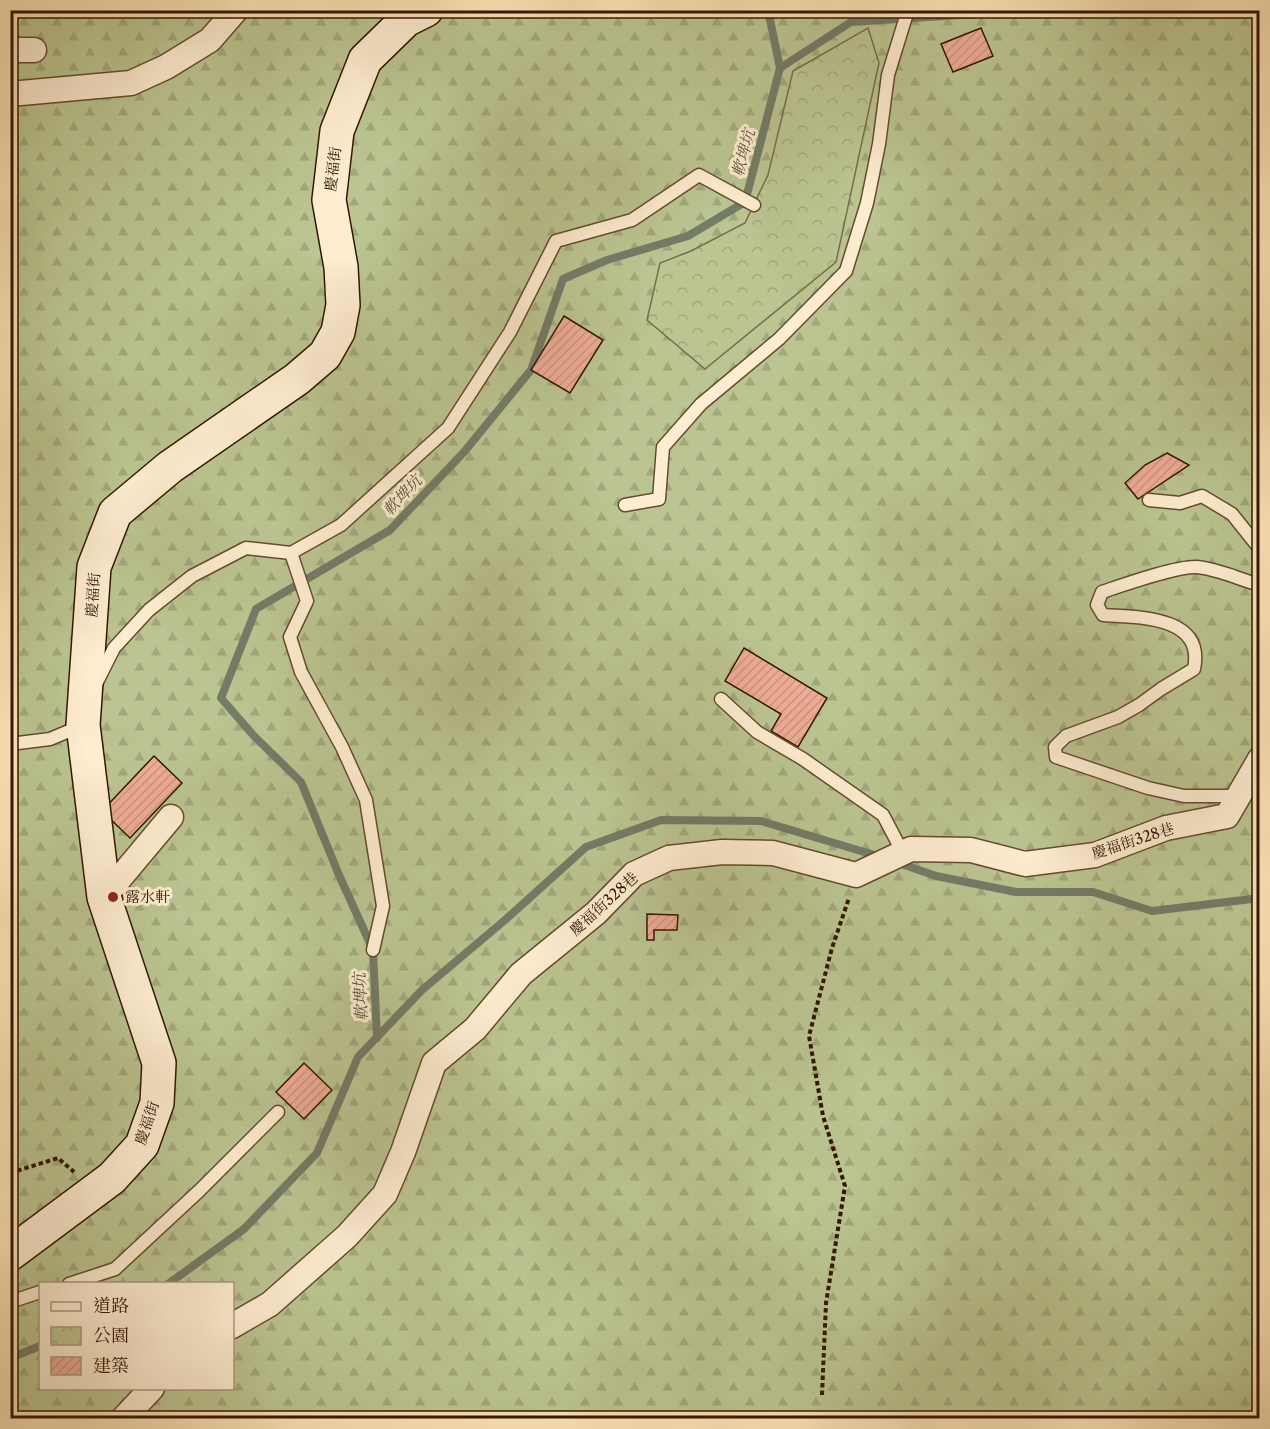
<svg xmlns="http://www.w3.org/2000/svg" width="1270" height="1429" viewBox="0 0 1270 1429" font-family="'Libre Caslon Text','Noto Serif TC',serif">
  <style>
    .forest { fill: url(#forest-firs); stroke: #776e4a; stroke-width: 1.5; fill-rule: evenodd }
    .park { fill: url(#park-crowns); stroke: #776e4a; stroke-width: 1.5 }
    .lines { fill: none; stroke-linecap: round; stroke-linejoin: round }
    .stream { stroke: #747b67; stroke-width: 8 }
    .building { fill: url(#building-hatch); stroke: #331602; stroke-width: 1.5 }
    .lane-casing { stroke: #664a2f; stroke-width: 15 }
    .street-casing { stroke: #664a2f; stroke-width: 27 }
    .secondary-casing { stroke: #331602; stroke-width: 36 }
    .path { stroke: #331602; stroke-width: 4; stroke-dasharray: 4.5 3; stroke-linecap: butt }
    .lane { stroke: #feedd0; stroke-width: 12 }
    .street { stroke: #feedd0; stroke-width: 24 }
    .secondary { stroke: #feedd0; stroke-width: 33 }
    .poi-dot { fill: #8f2418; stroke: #feedd0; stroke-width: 2 }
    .labels { text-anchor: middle; stroke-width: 6; stroke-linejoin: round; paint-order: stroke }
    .street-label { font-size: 15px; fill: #331602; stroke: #feedd0 }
    .poi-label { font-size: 15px; fill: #331602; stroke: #feedd0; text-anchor: start }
    .water-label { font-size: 16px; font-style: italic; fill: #59513d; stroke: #feedd0 }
  </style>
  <defs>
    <pattern id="forest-firs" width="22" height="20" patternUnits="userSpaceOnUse" patternTransform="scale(1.5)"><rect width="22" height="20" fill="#bbc591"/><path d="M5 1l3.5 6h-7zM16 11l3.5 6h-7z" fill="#a1a87b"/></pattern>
    <pattern id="park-crowns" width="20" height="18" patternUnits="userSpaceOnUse" patternTransform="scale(1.5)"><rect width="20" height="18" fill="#bbc591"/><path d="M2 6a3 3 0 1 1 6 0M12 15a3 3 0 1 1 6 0" fill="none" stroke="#a1a87b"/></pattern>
    <pattern id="building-hatch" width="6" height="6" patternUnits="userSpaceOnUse" patternTransform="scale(1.5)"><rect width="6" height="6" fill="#eeac96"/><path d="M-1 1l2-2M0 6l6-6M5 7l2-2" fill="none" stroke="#cd9380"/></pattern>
  </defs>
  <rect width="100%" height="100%" fill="#fde4b6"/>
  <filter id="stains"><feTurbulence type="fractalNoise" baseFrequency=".00333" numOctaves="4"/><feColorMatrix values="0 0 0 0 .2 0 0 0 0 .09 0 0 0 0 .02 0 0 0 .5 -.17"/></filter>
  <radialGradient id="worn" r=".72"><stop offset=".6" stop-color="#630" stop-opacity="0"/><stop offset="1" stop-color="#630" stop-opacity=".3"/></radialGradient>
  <!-- forest -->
  <path class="forest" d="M10 11H1259V1418H11ZM40 1284H232V1388H40Z"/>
  <!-- park -->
  <path class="park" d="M868 28 879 63 836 262 705 369 647 320 660 263 691 251 745 223 768 175 793 71Z"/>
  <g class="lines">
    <!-- stream -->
    <g class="stream">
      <path d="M780 68 851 22 1036 10"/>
      <path d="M896 862 936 876 1016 892H1093L1152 911 1260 898"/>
      <path d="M377 1038 373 950 339 875 301 782 253 735 221 698 256 609 390 530 464 452 531 370 563 279 607 260 688 236 745 202 780 68 768 10"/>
      <path d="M168 1284 244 1229 317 1153 358 1057 422 990 505 920 586 847 661 820 761 821 881 857"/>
      <path d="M10 1358 40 1346"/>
    </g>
  </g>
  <!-- building -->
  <g class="building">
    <path d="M981 28 993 56 953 72 941 44Z"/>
    <path d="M564 316 603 340 570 393 531 370Z"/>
    <path d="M1167 453 1189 465 1138 499 1125 483 1145 465Z"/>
    <path d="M744 648 827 698 798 747 771 731 781 714 725 681Z"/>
    <path d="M154 756 182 783 130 838 102 811Z"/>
    <path d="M647 914 678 915 677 930H654V940H647Z"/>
    <path d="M304 1063 332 1090 304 1119 276 1092Z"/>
  </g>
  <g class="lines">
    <!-- lane casing -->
    <g class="lane-casing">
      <g id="lane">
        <path d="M1149 500 1180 503 1202 496 1232 514 1260 549"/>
        <path d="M625 505 659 499 663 447 701 404 779 339 846 271 867 203 879 144 888 75 908 10"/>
        <path d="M291 553 341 525 448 428 510 332 556 241 632 220 699 175 754 205"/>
        <path d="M97 682 114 648 149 610 192 576 246 548 291 553 307 601 290 637 301 672 342 747 366 800 383 906 373 950"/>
        <path d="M721 699 757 732 803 759 883 815 903 853"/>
        <path d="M10 744 50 739 81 726"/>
        <path d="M1238 796H1184L1148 788 1056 757 1055 747 1066 736 1118 717 1139 705 1161 689 1194 669C1205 616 1139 617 1103 615L1097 605 1102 592C1123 585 1176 566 1197 567 1219 569 1238 579 1260 585"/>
        <path d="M69 1284 115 1269 199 1191 278 1112"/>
        <path d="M10 1302 40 1292"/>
      </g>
    </g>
    <!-- street casing -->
    <g class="street-casing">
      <g id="street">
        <path d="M10 50H34"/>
        <path d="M10 94 131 83 166 67 210 40 236 10"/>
        <path d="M104 897 171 817"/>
        <path d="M232 1326 270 1304 347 1236 385 1194 403 1152 434 1063 475 1029 521 974 596 913 634 874 669 858 722 852 773 853 856 875 911 849 971 850 1025 864 1095 855 1166 828 1227 816 1260 759"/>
        <path d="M124 1418 152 1388"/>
      </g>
    </g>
    <!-- secondary casing -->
    <g class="secondary-casing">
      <path id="secondary" d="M10 1254 112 1178 142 1145 157 1103 159 1063 104 897 83 725 94 567 115 513 170 467 297 379 325 355 338 332 343 305 341 267 329 200 337 131 365 60 406 20 426 10"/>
    </g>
    <!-- path -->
    <g class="path">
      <path d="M10 1004 14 1008 10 1032"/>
      <path d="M10 1173 58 1158 74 1172"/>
      <path d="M822 1395 826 1303 845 1186 823 1116 809 1036 832 948 849 898"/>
    </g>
    <!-- lane -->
    <use href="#lane" class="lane"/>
    <!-- street -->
    <use href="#street" class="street"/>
    <!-- secondary -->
    <use href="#secondary" class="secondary"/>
  </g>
  <!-- markers -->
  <circle class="poi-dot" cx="113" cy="897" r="6"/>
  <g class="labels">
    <!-- street labels -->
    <g class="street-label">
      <text transform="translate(333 169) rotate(-83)" y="5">慶福街</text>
      <text transform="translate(93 595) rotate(-86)" y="5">慶福街</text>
      <text transform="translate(1133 841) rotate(-18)" y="5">慶福街328巷</text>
      <text transform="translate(604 904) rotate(-42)" y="5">慶福街328巷</text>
      <text transform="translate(147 1123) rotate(-71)" y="5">慶福街</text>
    </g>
    <!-- poi labels -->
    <g class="poi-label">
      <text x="125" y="902">露水軒</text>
    </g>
    <!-- water labels -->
    <g class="water-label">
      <text transform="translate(743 153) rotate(-75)" y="6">軟埤坑</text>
      <text transform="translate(402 495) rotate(-47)" y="6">軟埤坑</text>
      <text transform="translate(360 997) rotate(-93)" y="6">軟埤坑</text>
    </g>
  </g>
  <!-- margin -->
  <rect width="1270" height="1429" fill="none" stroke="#fde4b6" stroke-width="36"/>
  <rect x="12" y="12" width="1246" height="1405" fill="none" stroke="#331602" stroke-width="3"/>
  <rect x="18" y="18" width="1234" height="1393" fill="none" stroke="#331602" stroke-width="1.5"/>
  <!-- legend -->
  <rect x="39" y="1282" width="195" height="108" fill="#feedd0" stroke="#ad977e" stroke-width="1.5"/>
  <rect x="51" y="1302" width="30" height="9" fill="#feedd0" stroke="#ad977e" stroke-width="1.5"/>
  <text x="93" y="1312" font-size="18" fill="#331602">道路</text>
  <rect x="51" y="1327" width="30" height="18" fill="url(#park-crowns)" stroke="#ad977e" stroke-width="1.5"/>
  <text x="93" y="1342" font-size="18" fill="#331602">公園</text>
  <rect x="51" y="1357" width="30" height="18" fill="url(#building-hatch)" stroke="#ad977e" stroke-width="1.5"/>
  <text x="93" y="1372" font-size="18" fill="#331602">建築</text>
  <rect width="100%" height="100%" filter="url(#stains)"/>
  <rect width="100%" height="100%" fill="url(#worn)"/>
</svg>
